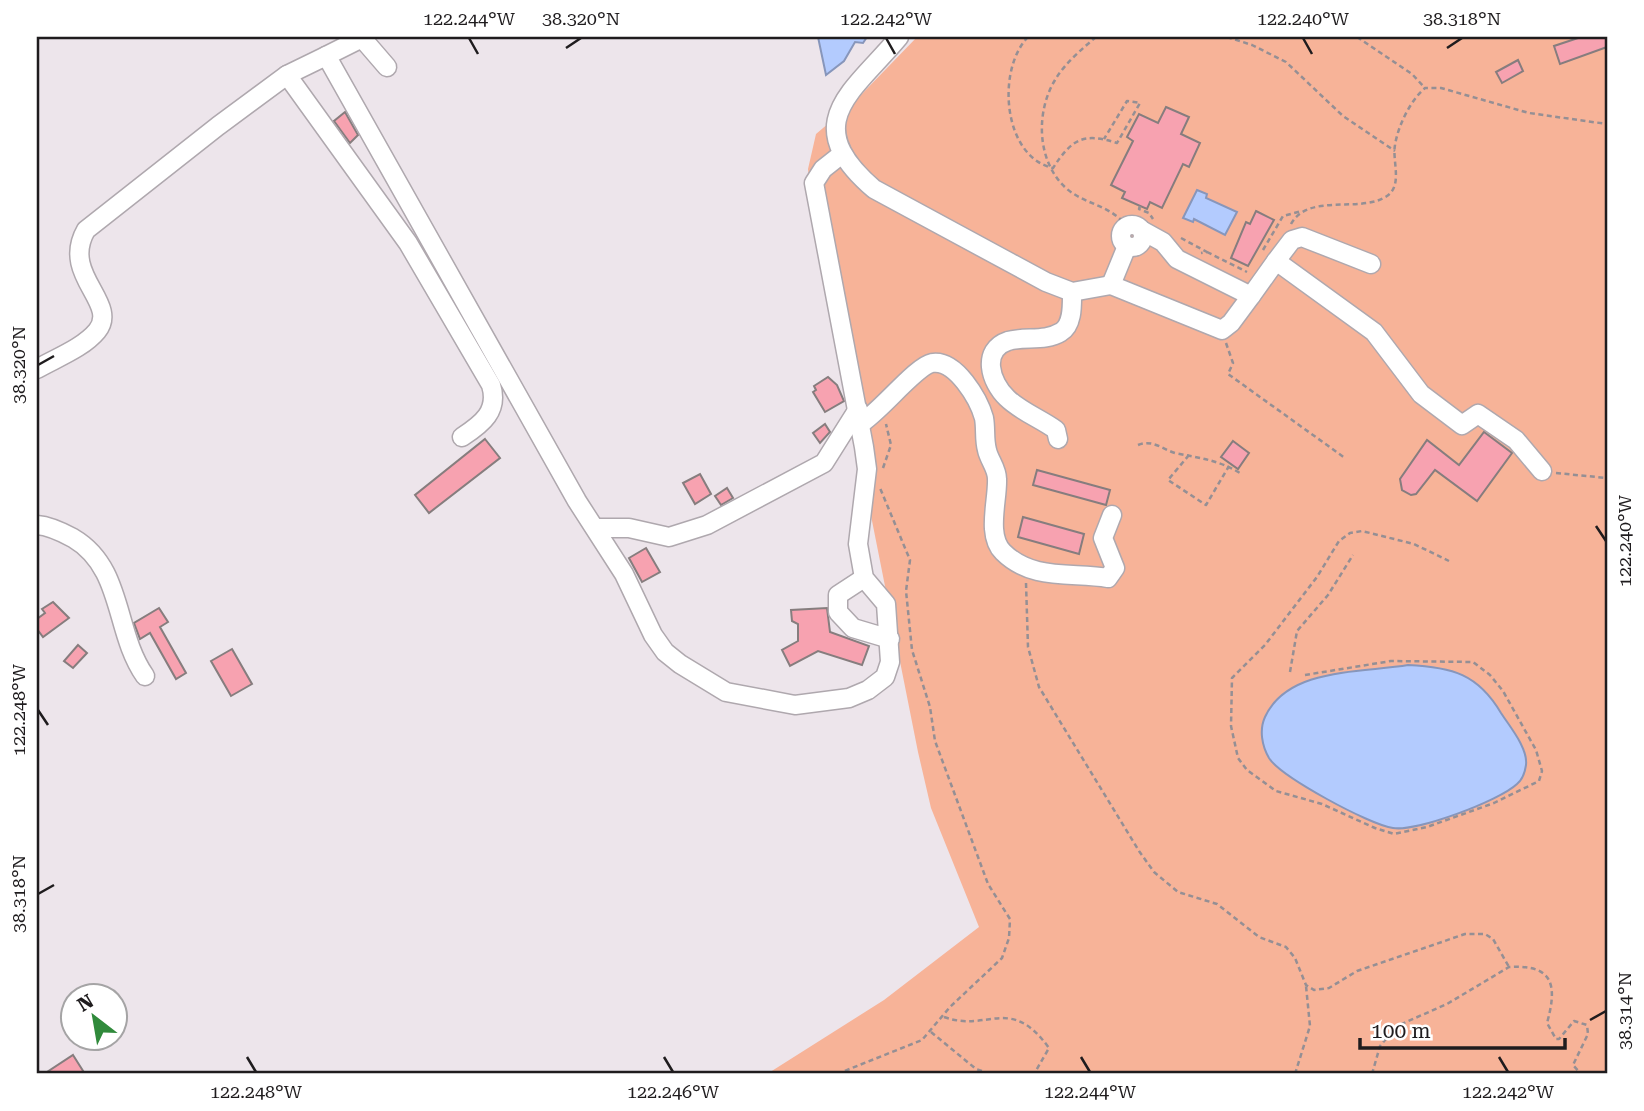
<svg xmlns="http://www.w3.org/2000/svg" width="1644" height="1111" viewBox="0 0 1644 1111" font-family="'Roboto Serif',serif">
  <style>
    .green { fill: #f7b398 }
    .water { fill: #b3cbfe; stroke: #8796bb; stroke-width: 2 }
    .building { fill: #f7a2b0; stroke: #867d7e; stroke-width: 2 }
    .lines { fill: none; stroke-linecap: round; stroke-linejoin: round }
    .minor-casing { stroke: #afa8ae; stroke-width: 21 }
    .path { stroke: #958f94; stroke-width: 2.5; stroke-dasharray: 5 3.5; stroke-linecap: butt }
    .minor { stroke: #fff; stroke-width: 18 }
    .ticks { fill: none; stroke: #1f1c1e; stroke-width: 2.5 }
    .neatline { fill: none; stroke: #1f1c1e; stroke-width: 2.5 }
    .ticks-label { font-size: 18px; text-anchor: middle; fill: #1f1c1e }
  </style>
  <rect width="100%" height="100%" fill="#ede5eb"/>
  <!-- green -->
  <path class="green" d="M917 37H1607V1074H767L884 1000 979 927 931 808 918 752 846 390 840 374 830 289 812 206 808 169 816 134 856 100Z"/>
  <!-- water -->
  <g class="water">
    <path d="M818 37H867L863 43 855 42 844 61 826 75Z"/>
    <path d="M1197 190 1207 194 1206 198 1237 212 1225 235 1194 219 1193 222 1183 218Z"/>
    <path d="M1408 665C1452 667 1478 674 1501 713 1510 727 1528 748 1526 765 1525 772 1522 780 1517 784 1499 801 1416 832 1393 828 1370 825 1281 777 1269 758 1262 746 1259 730 1265 717 1288 667 1362 673 1408 665Z"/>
  </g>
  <!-- building -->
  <g class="building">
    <path d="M1581 37H1607V47L1560 64 1554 46Z"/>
    <path d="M1518 60 1523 71 1502 83 1496 72Z"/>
    <path d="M1166 107 1189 117 1181 134 1200 143 1189 167 1183 164 1162 208 1150 202 1147 209 1122 198 1125 192 1111 185 1133 141 1127 137 1139 114 1158 123Z"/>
    <path d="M345 112 358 135 350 143 334 121Z"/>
    <path d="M1256 211 1274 220 1248 266 1231 258 1246 222 1250 224Z"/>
    <path d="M828 377 837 385 844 401 825 412 813 392 816 390 814 386Z"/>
    <path d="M825 424 830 432 820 443 813 433Z"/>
    <path d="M1484 432 1512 453 1477 501 1435 470 1416 494 1411 495 1402 490 1400 479 1427 440 1459 465Z"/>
    <path d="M485 439 500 458 429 513 415 495Z"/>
    <path d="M1233 441 1249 453 1238 469 1221 457Z"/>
    <path d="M1037 470 1110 490 1106 505 1033 485Z"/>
    <path d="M700 474 711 494 695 504 683 483Z"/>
    <path d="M727 488 733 498 721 505 715 496Z"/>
    <path d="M1023 517 1084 534 1079 554 1018 537Z"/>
    <path d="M646 548 660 572 642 582 629 558Z"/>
    <path d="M53 602 69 618 43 637 37 629V619L45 613 42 609Z"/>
    <path d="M159 608 168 622 160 627 186 673 176 679 150 633 140 639 134 623Z"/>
    <path d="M827 608 830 632 869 646 862 665 818 651 790 666 782 650 798 641V624L792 621 791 610Z"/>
    <path d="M78 645 87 653 73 668 64 661Z"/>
    <path d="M232 649 252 684 231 696 211 661Z"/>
    <path d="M73 1055 85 1074H44Z"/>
  </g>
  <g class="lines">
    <!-- minor casing -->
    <g class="minor-casing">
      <g id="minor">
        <path d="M899 37C853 92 797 123 874 189L1046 282 1072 292 1111 285"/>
        <path d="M326 56 362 38 387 67"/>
        <path d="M287 75 326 56 331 64 577 501 624 574 653 635 665 652 680 664 726 692 795 705 849 698 868 690 885 677 890 662 886 604 864 578 858 544 867 469 864 447 814 183 823 169 842 154"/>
        <circle cx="1132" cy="236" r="11"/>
        <path d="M1127 246 1111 285 1222 330 1231 323 1251 296 1177 259 1163 242 1143 231"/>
        <path d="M1276 261 1292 240 1302 237 1371 264"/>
        <path d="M1251 296 1276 261 1374 332 1421 394 1462 425 1478 414 1516 440 1542 471"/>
        <path d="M37 369C56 358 83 348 97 331 120 303 60 275 86 230L218 126 287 75 408 243 491 385C499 411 482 424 462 437"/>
        <path d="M860 424C880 412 916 366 932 363 956 359 979 400 984 418 986 429 984 439 987 450 989 460 997 468 997 479 998 500 986 535 1003 552 1032 581 1072 572 1108 578L1115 568 1103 538 1112 515"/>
        <path d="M1058 439 1056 430C1041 419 1020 411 1007 398 990 382 981 350 1008 341 1025 336 1045 342 1061 332 1073 325 1072 305 1072 292"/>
        <path d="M37 525C50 526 62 532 73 538 124 568 114 632 145 676"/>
        <path d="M596 528H629L669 537 707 525 824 463 858 409"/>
        <path d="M864 578 838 595V612L853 628 890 639"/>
      </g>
    </g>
    <!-- path -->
    <g class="path">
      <path d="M1028 37C996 70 1003 157 1053 168 1072 139 1083 132 1117 143L1140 103 1127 101 1104 139"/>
      <path d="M1096 37C1082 49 1065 63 1055 80 1035 113 1037 163 1067 189 1086 205 1111 205 1126 226"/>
      <path d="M1227 37 1252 45 1286 62 1343 116 1395 151"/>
      <path d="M1357 37 1412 74 1424 87"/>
      <path d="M1140 206 1139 209 1149 213 1153 219"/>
      <path d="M1291 224C1309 192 1360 214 1387 196 1403 185 1392 161 1395 145 1398 126 1410 101 1425 88H1441L1529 113 1607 124"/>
      <path d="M1181 238 1207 252 1201 253"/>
      <path d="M1263 250 1283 216 1302 211"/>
      <path d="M1207 252 1247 272"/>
      <path d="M1226 343 1233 363 1228 374 1345 458"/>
      <path d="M1138 445C1152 439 1162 449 1175 453 1200 458 1218 460 1240 473"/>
      <path d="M1189 455 1168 480 1206 505 1229 466"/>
      <path d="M883 468 891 445 886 424"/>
      <path d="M1556 473 1607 478"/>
      <path d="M1026 583 1028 647 1039 687 1139 851 1154 872 1178 892 1217 904 1259 937 1286 947 1295 958 1306 985 1314 990 1329 988 1357 971 1465 934H1485L1493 939 1509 967"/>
      <path d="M1290 672 1297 631 1328 595 1353 555"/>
      <path d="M1305 675 1391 661 1473 662 1490 675 1503 691 1536 750 1542 771 1539 781 1494 803 1427 827 1394 834 1375 828 1322 804 1276 791 1247 770 1238 758 1231 726 1232 678 1265 645 1317 577 1339 541 1350 533 1362 531 1414 544 1449 561"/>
      <path d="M944 1017C988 1033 1010 994 1049 1048L1034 1074"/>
      <path d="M931 1032 976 1069 991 1074"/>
      <path d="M837 1074 922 1040 950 1007 1002 958 1009 938 1010 919 988 884 935 741 930 707 912 650 906 591 910 560 880 488"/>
      <path d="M1295 1074 1310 1026 1306 986"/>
      <path d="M1372 1074 1380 1046 1397 1026 1447 1004 1509 967C1555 964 1557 987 1547 1023L1556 1039H1559L1574 1021 1587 1025 1588 1034 1573 1065 1581 1074"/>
    </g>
    <!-- minor -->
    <use href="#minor" class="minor"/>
  </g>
  <!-- ticks -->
  <path class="ticks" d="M469 38 478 54M886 38 895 54M1303 38 1312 54M566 48 581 38M1447 48 1462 38M38 365 54 356M1596 526 1606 541M38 710 48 725M38 894 54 885M1590 1020 1606 1011M247 1057 256 1072M664 1057 673 1072M1081 1057 1090 1072M1499 1057 1508 1072"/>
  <!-- border -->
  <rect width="1644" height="1111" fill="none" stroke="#ffffff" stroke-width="77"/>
  <!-- north arrow -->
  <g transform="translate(94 1017) rotate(329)"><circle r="33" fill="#ffffff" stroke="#a5a4a5" stroke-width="2"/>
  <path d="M0-5L12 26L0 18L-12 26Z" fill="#308a3b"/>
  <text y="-10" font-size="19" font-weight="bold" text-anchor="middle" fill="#1f1c1e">N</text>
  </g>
  <!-- scale -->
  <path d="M1360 1038v10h205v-10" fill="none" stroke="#1f1c1e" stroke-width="3.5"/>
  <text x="1371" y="1038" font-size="21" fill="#1f1c1e" stroke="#ffffff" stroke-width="5" paint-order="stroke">100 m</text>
  <rect x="38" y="38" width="1568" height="1034" class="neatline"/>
  <g class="ticks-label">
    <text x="469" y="25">122.244°W</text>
    <text x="581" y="25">38.320°N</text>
    <text x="886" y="25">122.242°W</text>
    <text x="1303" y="25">122.240°W</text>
    <text x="1462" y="25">38.318°N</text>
    <text transform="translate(19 365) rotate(-90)" y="6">38.320°N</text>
    <text transform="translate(1625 541) rotate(-90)" y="6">122.240°W</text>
    <text transform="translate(19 710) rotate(-90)" y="6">122.248°W</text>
    <text transform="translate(19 894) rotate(-90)" y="6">38.318°N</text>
    <text transform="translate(1625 1011) rotate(-90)" y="6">38.314°N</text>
    <text x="256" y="1098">122.248°W</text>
    <text x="673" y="1098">122.246°W</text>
    <text x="1090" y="1098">122.244°W</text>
    <text x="1508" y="1098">122.242°W</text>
  </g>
</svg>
